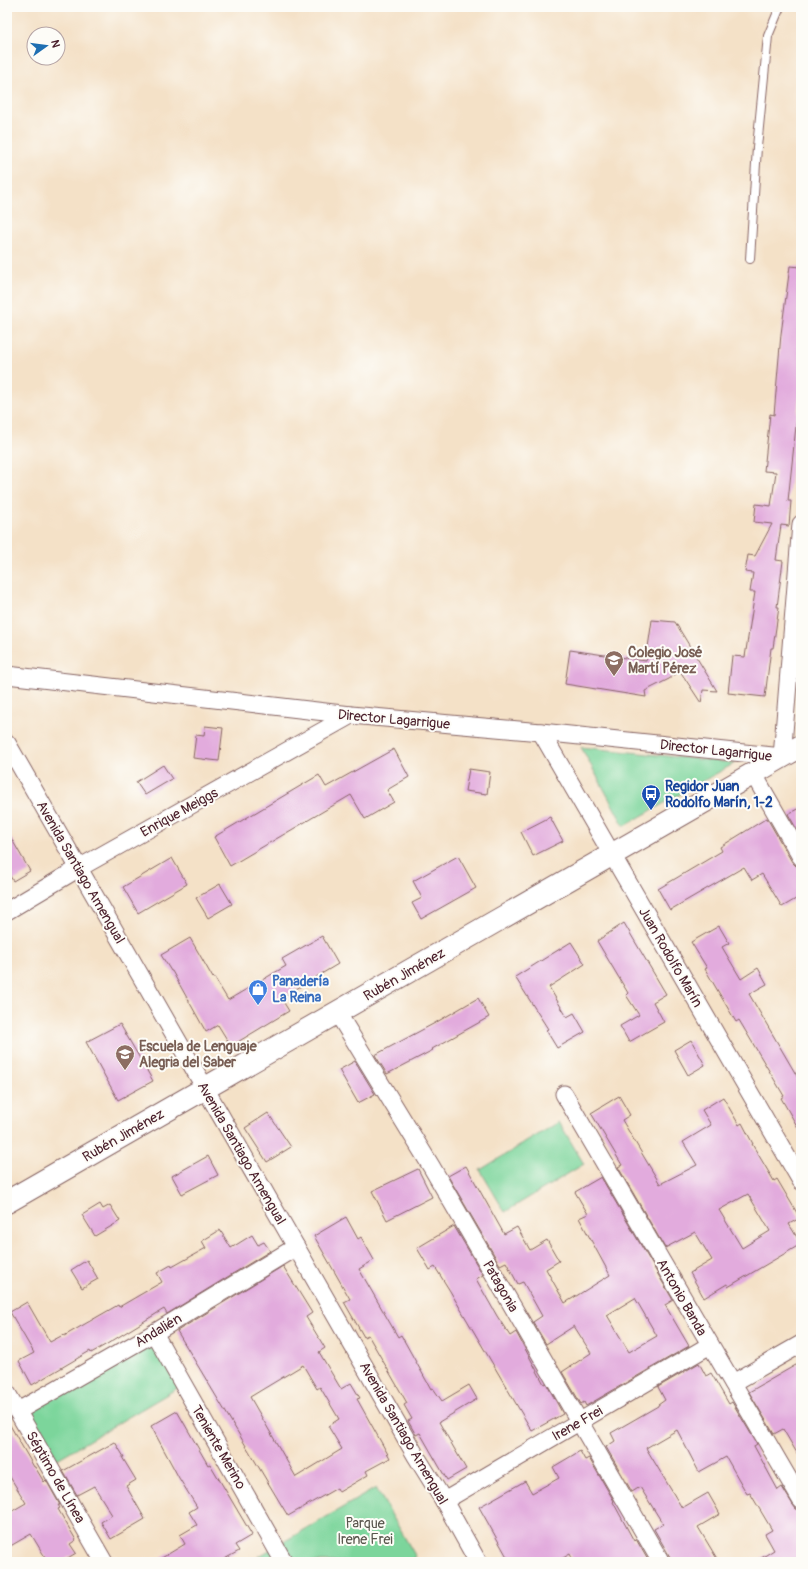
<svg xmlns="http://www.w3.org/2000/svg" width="808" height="1569" viewBox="0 0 808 1569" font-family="Pangolin,sans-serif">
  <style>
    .green { fill: #7cd59b; stroke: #637a63 }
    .building { fill: #e2abdd; fill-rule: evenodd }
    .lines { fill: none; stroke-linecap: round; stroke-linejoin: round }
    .lane-casing { stroke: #866362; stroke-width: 10 }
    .street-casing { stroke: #866362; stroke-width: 19 }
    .secondary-casing { stroke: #866362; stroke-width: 24 }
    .lane { stroke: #fff; stroke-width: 8 }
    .street { stroke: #fff; stroke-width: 17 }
    .secondary { stroke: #fff; stroke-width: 22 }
    .labels { text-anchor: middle; stroke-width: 4; stroke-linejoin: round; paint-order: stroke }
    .education-label { font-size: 14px; font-weight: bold; fill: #785e54; stroke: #fdfcf7; text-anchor: start }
    .street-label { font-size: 14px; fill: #4a1f2b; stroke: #fdfcf7 }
    .transit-label { font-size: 14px; font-weight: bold; fill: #164399; stroke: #fdfcf7; text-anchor: start }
    .shop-label { font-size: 14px; font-weight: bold; fill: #366cbe; stroke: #fdfcf7; text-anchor: start }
    .park-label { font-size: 14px; fill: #59564d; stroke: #fdfcf7 }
  </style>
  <rect width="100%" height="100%" fill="#fdfcf7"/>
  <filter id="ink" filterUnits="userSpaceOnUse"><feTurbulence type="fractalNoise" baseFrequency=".025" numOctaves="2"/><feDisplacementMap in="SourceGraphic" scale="8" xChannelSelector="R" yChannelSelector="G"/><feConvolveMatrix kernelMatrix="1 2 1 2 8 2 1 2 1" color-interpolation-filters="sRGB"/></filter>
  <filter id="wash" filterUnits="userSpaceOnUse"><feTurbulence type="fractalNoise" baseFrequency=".012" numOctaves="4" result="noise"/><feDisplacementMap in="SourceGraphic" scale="16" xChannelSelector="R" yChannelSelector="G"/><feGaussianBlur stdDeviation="0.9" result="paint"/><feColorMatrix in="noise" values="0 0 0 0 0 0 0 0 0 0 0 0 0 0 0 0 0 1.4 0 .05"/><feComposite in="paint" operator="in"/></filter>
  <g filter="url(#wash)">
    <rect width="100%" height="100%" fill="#f4e1c7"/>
    <!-- green -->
    <g class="green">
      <path d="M581 747 735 763 624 826Z"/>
      <path d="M559 1122 584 1164 505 1212 480 1170Z"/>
      <path d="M149 1334 181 1386 54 1461 21 1406Z"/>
      <path d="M376 1488 416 1557 409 1562H249Z"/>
    </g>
    <g id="blocks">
      <!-- building -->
      <g class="building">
        <path d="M790 266 801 267V388L800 398H799L788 501H791L789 526 781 525 776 560 783 561 777 607H779L773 648H771L765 697 728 693 732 656 745 657 755 592H750L753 573 745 572 748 555 755 556 772 524 754 522 756 504 771 506 776 472 764 471 770 414 774 415 781 334Z"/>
        <path d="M652 620 675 622 717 691 703 690 701 703 680 671 669 679 645 691 646 697 565 684 570 650 646 661Z"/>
        <path d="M205 726 223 728 219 761 193 758 196 735 204 736Z"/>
        <path d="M394 749 409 777 387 790 394 802 365 819 351 795 230 866 214 837 319 775 326 787Z"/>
        <path d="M163 765 172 779 145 795 136 782Z"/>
        <path d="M469 769 490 772 487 794 465 791Z"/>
        <path d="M801 807V831L799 833 788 814Z"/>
        <path d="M550 817 563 841 533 856 521 832Z"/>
        <path d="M767 818 792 862 796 866 801 867V896L782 907 762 874 752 880 744 867 670 910 658 889 722 851 720 847Z"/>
        <path d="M7 831 30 871 13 881 7 871Z"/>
        <path d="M458 856 476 888 421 919 412 903 422 898 413 881Z"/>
        <path d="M172 858 187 884 138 913 123 887Z"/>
        <path d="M220 884 232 904 208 918 196 898Z"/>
        <path d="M624 923 666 994 653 1002 664 1022 629 1042 620 1026 639 1015 626 995 628 993 597 941Z"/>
        <path d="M719 926 729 943 722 947 741 979 758 968 767 984 749 994 801 1083V1133L781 1098 784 1096 739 1020 736 1022 705 969 707 968 691 942Z"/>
        <path d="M322 936 338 964 281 998 289 1011 231 1046 218 1025 206 1032 172 971H171L161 955 190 938 213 978 214 977 228 1000 286 966 282 959Z"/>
        <path d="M571 942 585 964 549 987 567 1017 574 1013 585 1032 557 1048 546 1030 548 1029 515 977Z"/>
        <path d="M478 998 489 1017 432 1049 433 1050 387 1074 375 1055 435 1023Z"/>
        <path d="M120 1024 153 1081 118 1100 86 1042Z"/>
        <path d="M691 1040 705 1065 688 1075 674 1050Z"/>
        <path d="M355 1061 375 1094 358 1103 339 1070Z"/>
        <path d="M619 1096 630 1115 622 1120 660 1184 697 1165 683 1142 711 1125 702 1110 723 1097 739 1125 742 1123 753 1144H752L774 1181 777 1179 800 1218 789 1224 801 1244 728 1287 727 1284 704 1298 690 1273 712 1260 695 1232 665 1248 618 1167 622 1165 591 1113ZM748 1194 770 1231 742 1248 719 1210Z"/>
        <path d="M268 1113 291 1147 267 1162 245 1128Z"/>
        <path d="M208 1156 218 1175 182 1194 172 1176Z"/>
        <path d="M466 1166 504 1234 517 1227 530 1250 547 1240 559 1261 546 1269 565 1303 610 1275 579 1218 588 1214 575 1192 601 1177 673 1300 665 1305 689 1346 586 1406 584 1402 581 1404 562 1372 591 1353 574 1326 546 1344 533 1322 542 1316 523 1282 518 1284 506 1262 500 1265 448 1176ZM635 1298 657 1336 629 1352 607 1315Z"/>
        <path d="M418 1169 432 1197 387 1220 372 1191Z"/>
        <path d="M100 1204 103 1209 110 1205 120 1221 95 1236 82 1215Z"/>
        <path d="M346 1217 358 1239 361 1237 374 1260 359 1269 398 1337 401 1335 431 1389 433 1388 442 1401 469 1385 477 1399 439 1422 466 1469 447 1480 420 1433 416 1435 408 1421 412 1419 404 1405 407 1403 368 1335 364 1337 344 1302 350 1299 314 1236Z"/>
        <path d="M454 1226 483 1275 476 1279 497 1316 510 1336 516 1332 544 1384 546 1383 563 1414 532 1431 450 1291 435 1267 430 1270 417 1248Z"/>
        <path d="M220 1230 231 1248 252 1235 258 1245 264 1242 270 1251 167 1314 164 1309 107 1344 91 1353 90 1351 32 1385 19 1361 34 1353 10 1312 27 1302 50 1342 63 1335 64 1336 118 1305 119 1307 162 1282 157 1273 171 1265 172 1267 206 1248 202 1241Z"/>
        <path d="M87 1260 98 1279 82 1288 71 1270Z"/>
        <path d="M283 1266 312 1313 306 1317 325 1348 319 1352 341 1389 351 1383 360 1398 357 1399 390 1458 366 1471 368 1475 339 1492 337 1488 288 1516 177 1331ZM303 1365 317 1389 320 1387 339 1419 328 1426 342 1449 296 1477 250 1397Z"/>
        <path d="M801 1362V1460L783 1429 774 1434 749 1392Z"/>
        <path d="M699 1363 706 1376 711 1373 729 1404 732 1402 757 1444 754 1446 778 1490 782 1487 793 1505 796 1509 801 1510V1562H755L774 1550 765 1534 772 1530 750 1493 747 1494 726 1457 699 1472 677 1430 646 1448 682 1508 708 1493 720 1514 698 1527 719 1562H671L670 1557 654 1529 663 1524 640 1487 632 1492 606 1447 615 1441 611 1433 658 1406V1405L665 1400 658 1387Z"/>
        <path d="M177 1411 208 1465 210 1464 252 1535 235 1545 239 1551 219 1562H155L185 1544 180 1535 197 1525 189 1512 197 1507 179 1478 151 1426Z"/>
        <path d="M7 1420 34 1467H35L44 1482 46 1480 60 1505H58L60 1508 58 1509 76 1540 70 1544 76 1553 61 1562H48L31 1534 7 1548V1514L26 1503 7 1472Z"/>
        <path d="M115 1442 124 1457H122L136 1480 126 1486 145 1519 111 1539 101 1522 112 1515 94 1486 77 1495 63 1471Z"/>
        <path d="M580 1451 585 1460 589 1458 614 1501 613 1502 634 1541 636 1539 649 1562H574L570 1554 556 1562H510L479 1507 525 1481 532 1493 559 1478 553 1467Z"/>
      </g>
    </g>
  </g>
  <g filter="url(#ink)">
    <use href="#blocks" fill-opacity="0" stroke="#866362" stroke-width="1"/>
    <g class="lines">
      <!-- lane casing -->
      <g class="lane-casing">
        <path id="lane" d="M750 259 757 147 768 36 780 7"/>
      </g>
      <!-- street casing -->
      <g class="street-casing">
        <g id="street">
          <path d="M7 675 351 715 541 732 782 757 801 524"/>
          <path d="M541 732 801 1181"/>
          <path d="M7 743 416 1456 444 1501 478 1562"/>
          <path d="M753 773 801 857"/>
          <path d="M7 911 79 868 351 715"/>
          <path d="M337 1012 431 1166 661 1562"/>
          <path d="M564 1094 801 1500"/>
          <path d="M154 1333 284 1562"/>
          <path d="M733 1383 801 1344"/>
          <path d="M7 1393 104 1562"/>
          <path d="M18 1411 154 1333 296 1247"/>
          <path d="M444 1501 710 1345"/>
        </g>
      </g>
      <!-- secondary casing -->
      <g class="secondary-casing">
        <path id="secondary" d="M7 1202 801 746"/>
      </g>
      <!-- lane -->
      <use href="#lane" class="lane"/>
      <!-- street -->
      <use href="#street" class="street"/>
      <!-- secondary -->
      <use href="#secondary" class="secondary"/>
    </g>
  </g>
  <!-- icons -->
  <defs>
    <g id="school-pin" transform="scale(1)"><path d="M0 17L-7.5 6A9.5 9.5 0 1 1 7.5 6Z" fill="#8d6e63" stroke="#fdfcf7"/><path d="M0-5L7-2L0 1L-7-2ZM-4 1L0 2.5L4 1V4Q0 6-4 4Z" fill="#fff"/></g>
    <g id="bus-pin" transform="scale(1)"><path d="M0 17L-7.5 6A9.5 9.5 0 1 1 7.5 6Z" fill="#1a4fb4" stroke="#fdfcf7"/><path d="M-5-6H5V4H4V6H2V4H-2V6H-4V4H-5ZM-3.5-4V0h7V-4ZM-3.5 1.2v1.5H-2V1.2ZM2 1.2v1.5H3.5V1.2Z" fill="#fff"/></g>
    <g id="shop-pin" transform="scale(1)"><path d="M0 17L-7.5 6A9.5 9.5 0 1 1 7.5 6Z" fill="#3f7fe0" stroke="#fdfcf7"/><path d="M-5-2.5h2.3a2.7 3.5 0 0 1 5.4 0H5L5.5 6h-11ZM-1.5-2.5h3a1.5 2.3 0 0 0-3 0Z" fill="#fff"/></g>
  </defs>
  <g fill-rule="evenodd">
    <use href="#school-pin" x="614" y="660"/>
    <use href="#bus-pin" x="651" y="794"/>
    <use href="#shop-pin" x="258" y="989"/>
    <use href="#school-pin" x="125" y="1054"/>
  </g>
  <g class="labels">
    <!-- education labels -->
    <g class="education-label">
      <text x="628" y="657">Colegio José<tspan x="628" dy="16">Martí Pérez</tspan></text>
      <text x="139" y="1051">Escuela de Lenguaje<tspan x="139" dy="16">Alegria del Saber</tspan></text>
    </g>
    <!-- street labels -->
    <g class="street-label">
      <text transform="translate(394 719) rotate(5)" y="5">Director Lagarrigue</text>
      <text transform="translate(716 750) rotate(6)" y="5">Director Lagarrigue</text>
      <text transform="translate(179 812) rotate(-29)" y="5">Enrique Meiggs</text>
      <text transform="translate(81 872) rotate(60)" y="5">Avenida Santiago Amengual</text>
      <text transform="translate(671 957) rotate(60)" y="5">Juan Rodolfo Marín</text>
      <text transform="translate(404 974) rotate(-30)" y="5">Rubén Jiménez</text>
      <text transform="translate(123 1135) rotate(-30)" y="5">Rubén Jiménez</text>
      <text transform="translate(242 1153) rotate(60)" y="5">Avenida Santiago Amengual</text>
      <text transform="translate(501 1286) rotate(60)" y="5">Patagonia</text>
      <text transform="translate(682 1297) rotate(60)" y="5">Antonio Banda</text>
      <text transform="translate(158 1330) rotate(-31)" y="5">Andalién</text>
      <text transform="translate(577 1423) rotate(-30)" y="5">Irene Frei</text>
      <text transform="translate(404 1433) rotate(60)" y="5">Avenida Santiago Amengual</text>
      <text transform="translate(219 1447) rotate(60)" y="5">Teniente Merino</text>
      <text transform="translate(56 1477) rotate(60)" y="5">Séptimo de Línea</text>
    </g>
    <!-- transit labels -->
    <g class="transit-label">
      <text x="665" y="791">Regidor Juan<tspan x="665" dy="16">Rodolfo Marín, 1-2</tspan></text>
    </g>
    <!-- shop labels -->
    <g class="shop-label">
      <text x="272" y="986">Panadería<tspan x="272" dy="16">La Reina</tspan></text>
    </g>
    <!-- park labels -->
    <g class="park-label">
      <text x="365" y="1528">Parque<tspan x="365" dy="16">Irene Frei</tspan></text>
    </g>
  </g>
  <!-- margin -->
  <rect width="808" height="1569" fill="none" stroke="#fdfcf7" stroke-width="24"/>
  <!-- north arrow -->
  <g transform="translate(46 46) rotate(76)"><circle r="19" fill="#fdfcf7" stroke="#b5a4a5"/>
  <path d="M0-3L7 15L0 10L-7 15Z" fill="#1f6fb2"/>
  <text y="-6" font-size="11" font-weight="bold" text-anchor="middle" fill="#4a1f2b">N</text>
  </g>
</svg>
